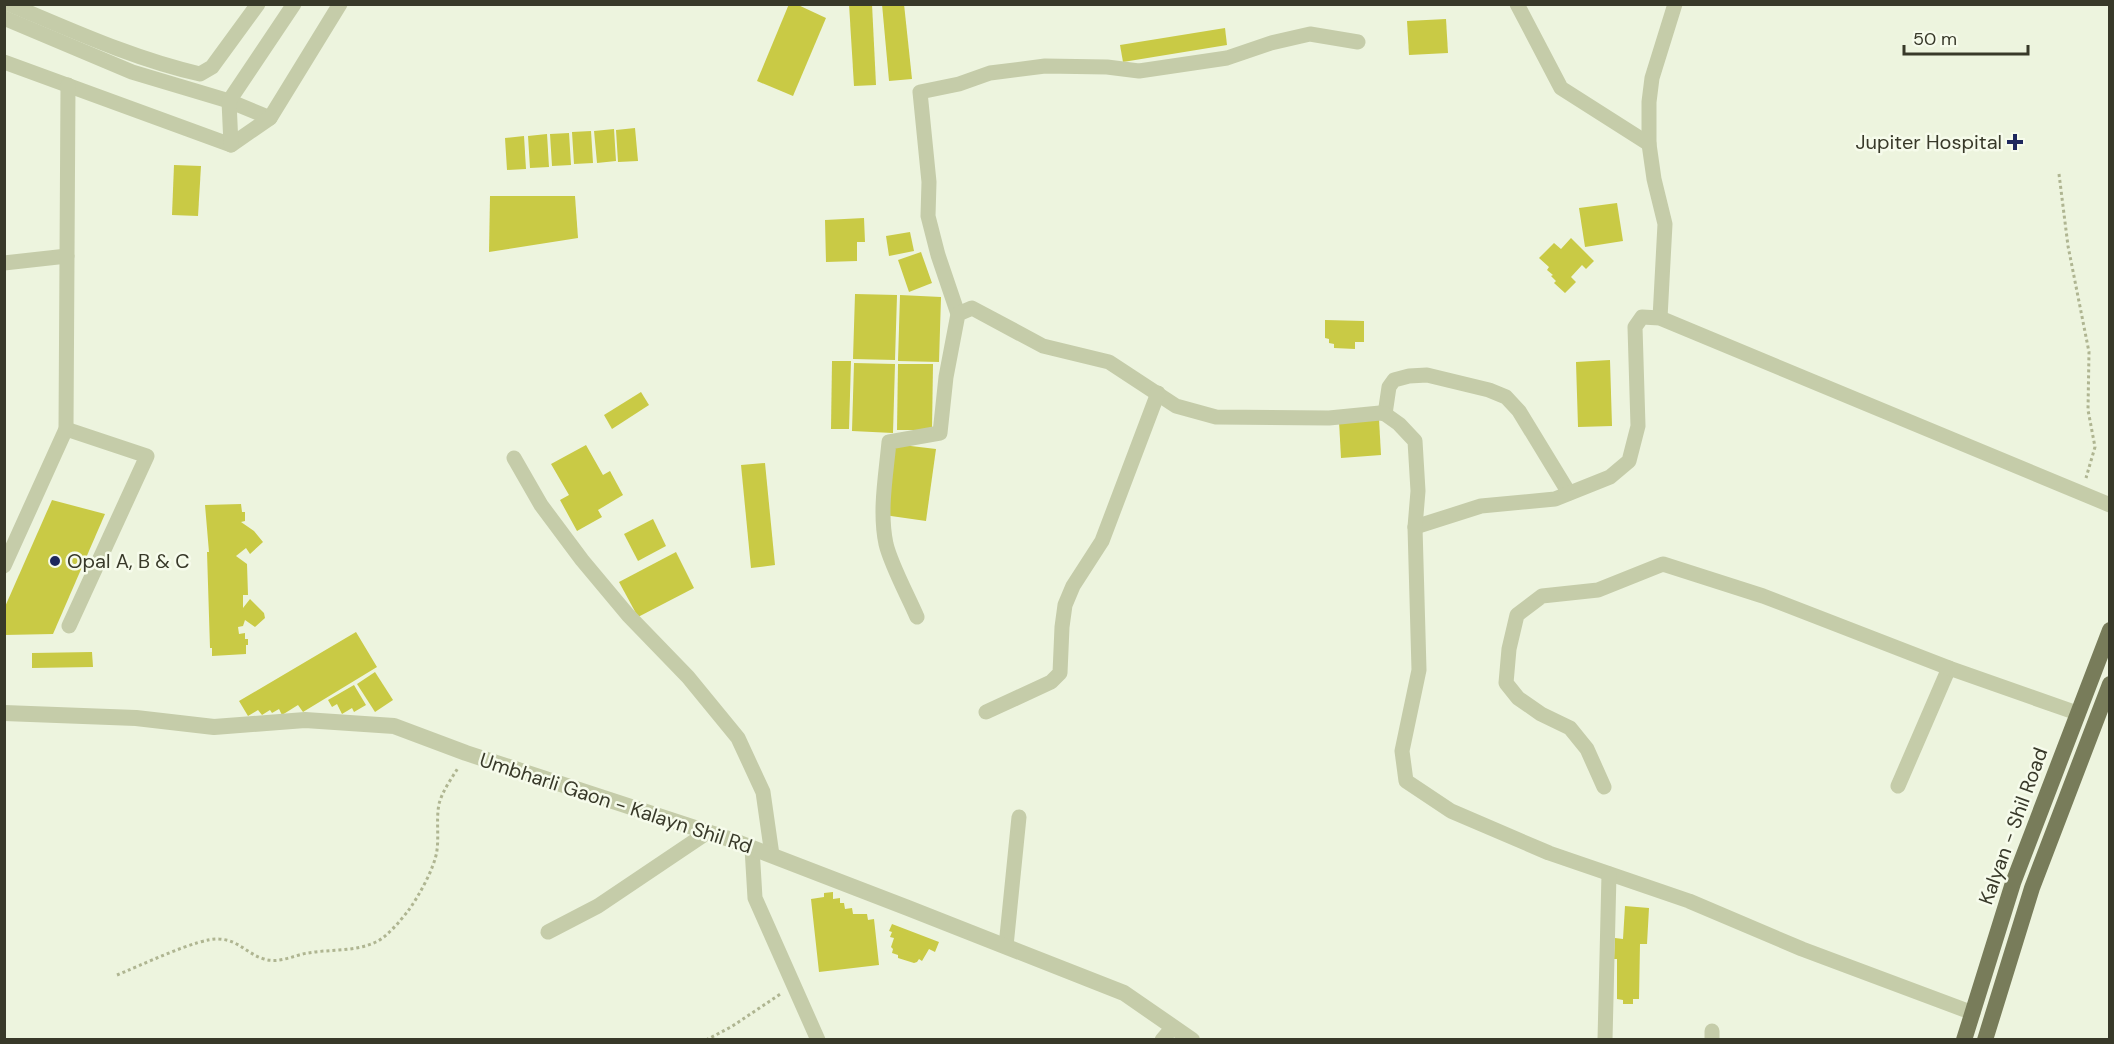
<svg xmlns="http://www.w3.org/2000/svg" width="2114" height="1044" viewBox="0 0 2114 1044" font-family="'DM Sans',sans-serif">
  <style>
    .building { fill: #c9ca45 }
    .lines { fill: none; stroke-linecap: round; stroke-linejoin: round }
    .path { stroke: #afb591; stroke-width: 3; stroke-dasharray: 3 3; stroke-linecap: butt }
    .minor { stroke: #c5cca9; stroke-width: 15 }
    .tertiary { stroke: #c5cca9; stroke-width: 16 }
    .primary { stroke: #787c5a; stroke-width: 16 }
    .poi-dot { fill: #1d275d; stroke: #f6fbeb; stroke-width: 2 }
    .labels { text-anchor: middle; stroke-width: 5; stroke-linejoin: round; paint-order: stroke }
    .poi-label { font-size: 20px; fill: #383929; stroke: #f6fbeb; text-anchor: end }
    .street-label { font-size: 20px; fill: #383929; stroke: #f6fbeb }
  </style>
  <rect width="100%" height="100%" fill="#edf4de"/>
  <!-- building -->
  <g class="building">
    <path d="M789 4H796L826 18 793 96 757 81Z"/>
    <path d="M849 4H872L876 85 854 86Z"/>
    <path d="M882 4H904L912 79 889 81Z"/>
    <path d="M1446 19 1448 53 1409 55 1407 21Z"/>
    <path d="M1225 28 1227 45 1123 62 1120 45Z"/>
    <path d="M635 128 638 161 618 162 616 130Z"/>
    <path d="M614 129 616 161 597 163 594 131Z"/>
    <path d="M591 131 593 163 574 164 572 132Z"/>
    <path d="M569 133 571 165 552 166 550 134Z"/>
    <path d="M547 134 549 167 530 168 528 136Z"/>
    <path d="M524 136 526 169 507 170 505 138Z"/>
    <path d="M174 165 201 166 198 216 172 215Z"/>
    <path d="M490 196H575L578 238 489 252Z"/>
    <path d="M1617 203 1623 241 1585 247 1579 208Z"/>
    <path d="M864 218 865 242H857V261L826 262 825 220Z"/>
    <path d="M910 232 914 251 889 256 886 236Z"/>
    <path d="M1571 238 1594 261 1586 269 1582 265 1571 277 1576 282 1565 293 1554 283 1556 281 1551 276 1553 275 1547 270 1549 267 1539 258 1554 243 1561 249Z"/>
    <path d="M921 252 932 283 909 292 898 260Z"/>
    <path d="M855 294 897 295 895 360 853 359Z"/>
    <path d="M900 295 941 297 939 362 898 361Z"/>
    <path d="M1325 320 1364 321V342H1355V349L1334 348V344L1329 343V339L1325 338Z"/>
    <path d="M1610 360 1612 426 1578 427 1576 362Z"/>
    <path d="M832 361H851L849 429H831Z"/>
    <path d="M854 363 895 364 893 433 852 431Z"/>
    <path d="M898 364H933L932 430H897Z"/>
    <path d="M641 392 649 405 612 429 604 415Z"/>
    <path d="M1379 419 1381 455 1341 458 1339 421Z"/>
    <path d="M894 444 936 449 926 521 884 515Z"/>
    <path d="M586 445 603 475 610 471 623 495 598 510 602 517 577 531 560 500 569 495 551 464Z"/>
    <path d="M765 463 775 565 751 568 741 465Z"/>
    <path d="M52 500 105 514 53 634 4 635V609Z"/>
    <path d="M241 504 242 512H245V521L241 522 254 531 263 542 250 554 246 548 236 556 247 564 248 595H243V608L250 599 264 613 265 618 255 627 245 620 243 626 238 627 239 634 245 633V639H248V645H246V654L212 656V648H210L207 552H209L205 505Z"/>
    <path d="M653 519 666 546 638 561 624 534Z"/>
    <path d="M676 552 694 588 638 617 619 582Z"/>
    <path d="M356 632 377 667 303 712 298 705 282 715 279 709 272 713 270 710 262 715 258 710 248 716 239 701Z"/>
    <path d="M92 652 93 667 32 668V653Z"/>
    <path d="M375 672 393 700 375 712 357 684Z"/>
    <path d="M354 685 366 705 354 712 352 708 342 714 337 704 332 707 328 700Z"/>
    <path d="M833 892V899L840 898V903H844L845 909 852 908 853 914H867L868 920 874 919 879 965 819 972 811 899 824 897V893Z"/>
    <path d="M1625 906 1649 908 1647 944H1640L1639 999H1633V1004H1623V1000L1617 999V959H1614L1615 938 1623 939Z"/>
    <path d="M892 924 939 942 935 952 929 949 922 961 919 959 917 962 914 963 898 958V955L892 953 893 949 891 947 894 938 890 937 892 932 889 931Z"/>
  </g>
  <g class="lines">
    <!-- path -->
    <g class="path">
      <path d="M2059 174 2068 246 2089 352 2088 410 2095 447 2086 478"/>
      <path d="M117 975C137 967 200 937 219 939 239 940 247 954 264 959 279 964 294 955 308 953 330 949 355 952 376 942 387 937 400 921 408 911 419 896 435 867 437 850 439 834 436 820 439 804 442 792 451 779 458 768"/>
      <path d="M706 1040 731 1027 782 993"/>
    </g>
    <!-- minor -->
    <g class="minor">
      <path d="M9 4C71 30 134 59 200 74L212 67 258 4"/>
      <path d="M1517 4 1561 88 1649 144"/>
      <path d="M4 18 132 72 229 101 270 118"/>
      <path d="M4 62 231 145 270 118 340 4"/>
      <path d="M231 145 229 101 294 4"/>
      <path d="M4 263 67 256"/>
      <path d="M958 314 938 255 928 216 929 182 920 92 959 84 990 73 1045 66 1107 67 1139 71 1227 58 1271 43 1310 34 1358 42"/>
      <path d="M1660 318 1665 224 1654 179 1649 144V102L1652 78 1675 4"/>
      <path d="M1385 414 1389 387 1394 380 1409 376 1427 375 1489 390 1506 397 1519 411 1569 493"/>
      <path d="M66 429 147 456 69 626"/>
      <path d="M514 458 541 505 582 560 628 615 688 677 738 738 763 792 772 855"/>
      <path d="M1415 527 1481 506 1555 499 1610 477 1629 461 1638 426 1635 327 1642 317 1660 318 2110 505"/>
      <path d="M4 566 66 429 68 85"/>
      <path d="M917 617C908 596 891 565 886 544 879 511 886 475 889 442L940 433 946 377 958 314 972 308 1043 346 1109 362 1176 406 1216 417 1329 418 1380 413 1385 414 1399 424 1415 441 1418 491 1415 527 1419 670 1402 751 1406 781 1451 811 1549 853 1689 901 1802 949 1973 1013"/>
      <path d="M986 712 1051 682 1060 673 1062 627 1065 605 1073 586 1102 541 1158 393"/>
      <path d="M1898 786 1949 668"/>
      <path d="M1604 787 1587 749 1570 728 1541 714 1518 698 1506 683 1509 649 1517 615 1542 596 1598 590 1663 564 1763 596 1949 668 2077 713"/>
      <path d="M752 848 755 898 818 1040"/>
      <path d="M548 932 598 906 708 832"/>
      <path d="M1006 946 1019 817"/>
      <path d="M1162 1040 1173 1027"/>
      <path d="M1605 1040 1609 874"/>
      <path d="M1712 1040V1031"/>
    </g>
    <!-- tertiary -->
    <path class="tertiary" d="M4 713 136 718 214 727 305 720 394 726 466 753 729 839 908 908 1124 993 1192 1040"/>
    <!-- primary -->
    <g class="primary">
      <path d="M1964 1040 2013 883 2110 630"/>
      <path d="M1985 1040 2032 888 2110 684"/>
    </g>
  </g>
  <!-- markers -->
  <g class="poi-dot">
    <path d="M2012 133h6v6h6v6h-6v6h-6v-6h-6v-6h6z"/>
    <circle cx="55" cy="561" r="6"/>
  </g>
  <g class="labels">
    <!-- poi labels -->
    <g class="poi-label">
      <text x="2002" y="149">Jupiter Hospital</text>
      <text x="67" y="568" text-anchor="start">Opal A, B &amp; C</text>
    </g>
    <!-- street labels -->
    <g class="street-label">
      <text transform="translate(616 803) rotate(18)" y="7">Umbharli Gaon - Kalayn Shil Rd</text>
      <text transform="translate(2013 826) rotate(-70)" y="7">Kalyan - Shil Road</text>
    </g>
  </g>
  <!-- border -->
  <rect width="2114" height="1044" fill="none" stroke="#383929" stroke-width="12"/>
  <!-- scale -->
  <path d="M1904 45v9h124v-9" fill="none" stroke="#383929" stroke-width="3"/>
  <text x="1913" y="45" font-size="18" fill="#383929" stroke="#f6fbeb" stroke-width="4.5" paint-order="stroke">50 m</text>
</svg>
